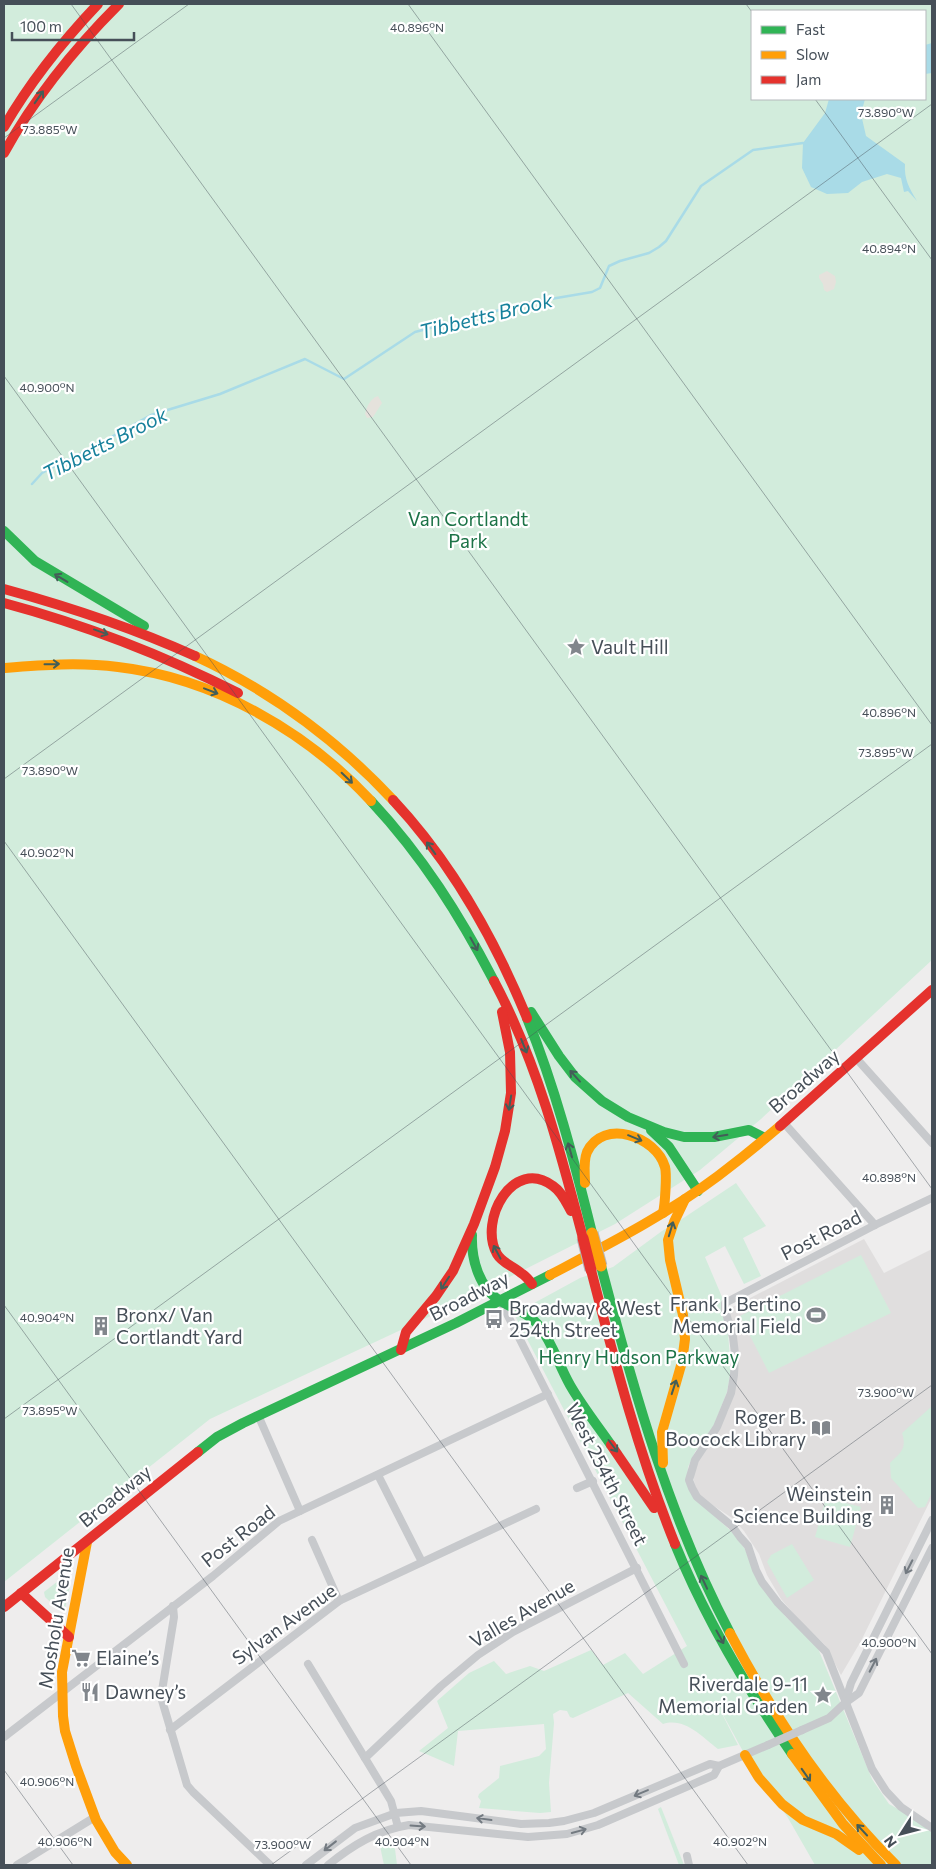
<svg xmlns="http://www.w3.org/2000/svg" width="936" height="1869" viewBox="0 0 936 1869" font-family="Commissioner,sans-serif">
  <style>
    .education { fill: #e0dede }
    .green { fill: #d2ecdc; fill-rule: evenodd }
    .sand { fill: #e5e2dc }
    .water { fill: #a9dbe7 }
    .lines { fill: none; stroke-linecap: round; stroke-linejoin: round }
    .stream { stroke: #a9dbe7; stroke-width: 2.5 }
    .street { stroke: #c7c9cc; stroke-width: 8 }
    .fast { stroke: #30b455; stroke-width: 10 }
    .slow { stroke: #ff9f0a; stroke-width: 10 }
    .jam { stroke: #e5322d; stroke-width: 10 }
    .slow-bridge-casing { stroke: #b3b7bc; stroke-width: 13; stroke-linecap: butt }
    .jam-bridge-casing { stroke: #b3b7bc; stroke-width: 13; stroke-linecap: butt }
    .street-bridge { stroke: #c7c9cc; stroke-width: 8 }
    .slow-bridge { stroke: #ff9f0a; stroke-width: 11 }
    .jam-bridge { stroke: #e5322d; stroke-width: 11 }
    .oneway { stroke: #435e58 }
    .oneway2 { stroke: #737a81 }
    .ticks { fill: none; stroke: #464f58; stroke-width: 1; stroke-opacity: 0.45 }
    .labels { text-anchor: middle; stroke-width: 4.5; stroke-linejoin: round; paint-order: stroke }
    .park-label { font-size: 19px; fill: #1c7347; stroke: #fff }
    .poi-label { font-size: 19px; fill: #464f58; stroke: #fff; text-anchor: start }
    .street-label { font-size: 19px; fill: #464f58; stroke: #fff }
    .water-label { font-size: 20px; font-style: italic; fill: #15809b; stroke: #fff }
    .ticks-label { font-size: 12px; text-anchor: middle; fill: #464f58; stroke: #fff; stroke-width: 4.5; stroke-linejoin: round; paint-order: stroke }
  </style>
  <rect width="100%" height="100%" fill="#eeeded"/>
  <!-- education -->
  <path class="education" d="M864 1239 884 1273 932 1249V1497L861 1641 841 1675 825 1645 800 1621 781 1599 767 1575 759 1554 744 1531 732 1518 702 1498 695 1487 693 1474 697 1462 728 1411 732 1397 736 1375 728 1314 729 1309Z"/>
  <!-- green -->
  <g class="green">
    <path d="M4 4H932V960L761 1119 700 1170 615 1224 448 1308 210 1419 4 1582ZM752 11H925V99H752Z"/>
    <path d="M736 1183 766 1226 743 1238 761 1276 744 1284 725 1246 705 1257 722 1297 721 1309 728 1333 731 1370 727 1392 714 1425 695 1452 688 1467 687 1482 702 1505 731 1531 745 1549 756 1578 785 1616 817 1646 872 1779 889 1804 916 1819 932 1833V1865H815L788 1818 745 1755 715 1700 738 1745 718 1749C702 1737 685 1717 663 1724L628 1693 573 1718 570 1717 567 1711 560 1710 553 1714 554 1723 549 1783 551 1812 540 1813 479 1808 481 1801 478 1797 479 1794 499 1778 500 1766 539 1756 546 1749 544 1724 458 1731 454 1766 419 1751 448 1728 437 1701 469 1673 494 1661 506 1674 530 1666 544 1671 591 1650 603 1665 625 1653 643 1674 687 1646 514 1314 580 1278 613 1267 662 1231 682 1219Z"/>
    <path d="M861 1255 891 1313 769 1373 740 1316Z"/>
    <path d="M932 1406V1492L925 1507 918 1508 891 1478 890 1463C901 1452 907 1449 902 1433Z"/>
    <path d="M826 1498 861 1507 850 1547 815 1537Z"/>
    <path d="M792 1544 814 1580 787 1598 767 1562 771 1555Z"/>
    <path d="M67 1574 70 1575 71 1581 65 1609 60 1611 45 1597 44 1592Z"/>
    <path d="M661 1807 684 1865H679L658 1809Z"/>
    <path d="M397 1839 395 1849 397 1865H384L380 1846Z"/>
  </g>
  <!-- sand -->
  <g class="sand">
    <path d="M827 271 835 276 836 282 834 289 827 292 824 290 823 284 819 278V275Z"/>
    <path d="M378 396 382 403 373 417 367 418 365 414C367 406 370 399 378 396Z"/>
  </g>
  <!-- water -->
  <g class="water">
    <path d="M932 43V73L925 74V45Z"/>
    <path d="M829 99H865L861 114 866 136 905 164C904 179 909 188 917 201L908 191 904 192 901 178 887 174 862 182 848 193 827 194 811 187 802 168 803 143 825 113Z"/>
  </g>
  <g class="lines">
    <!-- stream -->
    <path class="stream" d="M32 484 42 473 93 447 151 415 220 394 305 359 344 379 415 332 527 303 592 292 600 288 609 266 620 261 649 253 659 247 666 241 701 186 753 150 803 143"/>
    <!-- street -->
    <g class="street">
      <path d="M856 1058 932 1143"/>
      <path d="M784 1123 875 1225"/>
      <path d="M932 1198 875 1225 725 1303V1310L733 1337 735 1354 734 1375 731 1393 717 1427 695 1460 689 1480 692 1488 697 1497 732 1526 740 1537 748 1546 756 1570 762 1582 778 1603 826 1652 872 1769 886 1791 901 1807 932 1828"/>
      <path d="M501 1302 684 1664"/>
      <path d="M258 1415 300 1511"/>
      <path d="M378 1475 422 1562"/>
      <path d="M577 1488 593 1481"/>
      <path d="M312 1540 339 1601"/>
      <path d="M173 1606 174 1617 161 1697 187 1785 193 1792 270 1865"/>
      <path d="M308 1664 391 1801 398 1827"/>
      <path d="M845 1703 851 1683 932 1520"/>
      <path d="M170 1730 339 1601 536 1509"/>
      <path d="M802 1730 829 1718 845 1703 859 1693 932 1548"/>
      <path d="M4 1737 213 1576 279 1521 548 1394"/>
      <path d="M365 1758 441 1686 478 1655 513 1632 637 1568"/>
      <path d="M687 1856 689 1865"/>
      <path d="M17 1865 95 1817"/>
      <path d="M306 1865 355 1828 396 1813 421 1811 521 1824 549 1823 564 1821 594 1813 710 1764 719 1766 768 1745"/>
      <path d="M328 1865C353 1845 377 1830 409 1825L528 1837 567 1834 598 1825 714 1775 719 1766"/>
    </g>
    <!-- fast -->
    <g class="fast">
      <path d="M4 531 35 561 144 626"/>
      <path d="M371 801C423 857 459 914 494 981"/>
      <path d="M531 1012 559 1056 575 1077 602 1101 628 1117 664 1132 684 1137H714L749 1130 765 1138"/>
      <path d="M527 1018C555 1087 574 1160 592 1233"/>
      <path d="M651 1130 669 1147 698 1191"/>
      <path d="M472 1235C471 1259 479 1289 502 1302 515 1309 530 1314 540 1327 553 1344 559 1366 570 1385 582 1406 597 1425 611 1445"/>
      <path d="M601 1266C634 1392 669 1517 730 1633"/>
      <path d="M198 1452 217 1437 243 1423 456 1323 550 1275"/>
      <path d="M675 1544C705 1618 746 1687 792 1754"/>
    </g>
    <!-- slow -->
    <g class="slow">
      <path d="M195 656C269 690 337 740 393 800"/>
      <path d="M4 668C42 665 79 662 118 667 214 678 306 731 371 801"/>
      <path d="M585 1183C585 1173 583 1162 587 1152 603 1118 656 1136 665 1167 667 1174 665 1205 663 1213"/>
      <path d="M550 1275C607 1245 666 1215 718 1176 739 1160 760 1143 780 1126"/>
      <path d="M663 1463 662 1432 682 1362 685 1339 683 1315 670 1260 668 1240 674 1222 685 1199"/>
      <path d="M87 1542 62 1672 63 1716 65 1731 76 1766 96 1820 115 1852 127 1865"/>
      <path d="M730 1633C774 1717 828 1798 896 1865"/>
      <path d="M792 1754 843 1824 881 1865"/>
      <path d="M745 1755 759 1778 782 1804 803 1820 836 1834 859 1850"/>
    </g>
    <!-- jam -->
    <g class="jam">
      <path d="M4 127C30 82 62 42 98 4"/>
      <path d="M4 153C35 97 74 49 119 4"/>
      <path d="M4 589C70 607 133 628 195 656"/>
      <path d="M4 603C86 625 163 655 238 693"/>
      <path d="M393 800C451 862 495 940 527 1018"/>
      <path d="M494 981C537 1062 560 1150 583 1238"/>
      <path d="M780 1126 932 990"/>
      <path d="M591 1270C615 1363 639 1455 675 1544"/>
      <path d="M532 1284C529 1280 526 1276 521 1273 513 1266 502 1263 497 1254 478 1221 513 1156 553 1186 562 1192 566 1202 571 1211"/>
      <path d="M401 1350 406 1332 436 1296 453 1271 474 1224 495 1167 505 1131 511 1093 510 1052 502 1012"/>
      <path d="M611 1445 654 1508"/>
      <path d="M21 1593 69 1637"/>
      <path d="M4 1607 198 1452"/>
    </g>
    <!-- slow-bridge casing -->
    <g class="slow-bridge-casing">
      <path id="slow-bridge" d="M592 1233 601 1266"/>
    </g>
    <!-- jam-bridge casing -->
    <g class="jam-bridge-casing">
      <path id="jam-bridge" d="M583 1238 591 1270"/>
    </g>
    <!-- street-bridge -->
    <path class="street-bridge" d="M768 1745 802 1730"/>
    <!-- slow-bridge -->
    <use href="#slow-bridge" class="slow-bridge"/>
    <!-- jam-bridge -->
    <use href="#jam-bridge" class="jam-bridge"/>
  </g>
  <!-- one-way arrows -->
  <defs><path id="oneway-shaft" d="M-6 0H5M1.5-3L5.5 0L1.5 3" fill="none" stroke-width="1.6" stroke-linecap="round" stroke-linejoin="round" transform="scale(1.25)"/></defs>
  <g class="oneway">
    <use href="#oneway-shaft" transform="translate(39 97) rotate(-55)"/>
    <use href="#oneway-shaft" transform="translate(61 578) rotate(-149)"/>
    <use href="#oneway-shaft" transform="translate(101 632) rotate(20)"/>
    <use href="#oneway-shaft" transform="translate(52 664) rotate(-1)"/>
    <use href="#oneway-shaft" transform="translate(211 691) rotate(21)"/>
    <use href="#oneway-shaft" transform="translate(347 778) rotate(44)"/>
    <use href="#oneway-shaft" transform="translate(431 848) rotate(-126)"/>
    <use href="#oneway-shaft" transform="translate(474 944) rotate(61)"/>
    <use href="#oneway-shaft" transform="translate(524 1046) rotate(68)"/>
    <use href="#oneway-shaft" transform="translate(575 1076) rotate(-132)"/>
    <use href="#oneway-shaft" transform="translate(510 1103) rotate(99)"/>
    <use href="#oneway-shaft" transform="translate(720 1136) rotate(171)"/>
    <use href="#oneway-shaft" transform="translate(635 1138) rotate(22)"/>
    <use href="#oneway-shaft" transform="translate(570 1150) rotate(-106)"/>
    <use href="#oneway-shaft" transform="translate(671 1229) rotate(-73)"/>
    <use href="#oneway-shaft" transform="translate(497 1252) rotate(-118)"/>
    <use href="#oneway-shaft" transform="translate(445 1283) rotate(123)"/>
    <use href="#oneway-shaft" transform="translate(674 1387) rotate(-72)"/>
    <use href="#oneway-shaft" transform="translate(613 1446) rotate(53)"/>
    <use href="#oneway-shaft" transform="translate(704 1582) rotate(-115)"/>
    <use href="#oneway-shaft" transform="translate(720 1637) rotate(61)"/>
    <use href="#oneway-shaft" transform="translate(806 1775) rotate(55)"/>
    <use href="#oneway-shaft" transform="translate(862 1830) rotate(-133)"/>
  </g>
  <g class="oneway2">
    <use href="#oneway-shaft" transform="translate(909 1567) rotate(117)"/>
    <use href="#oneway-shaft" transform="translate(873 1665) rotate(-63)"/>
    <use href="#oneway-shaft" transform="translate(641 1793) rotate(157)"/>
    <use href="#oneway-shaft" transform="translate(484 1819) rotate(-172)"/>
    <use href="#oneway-shaft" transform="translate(418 1826) rotate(4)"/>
    <use href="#oneway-shaft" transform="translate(579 1831) rotate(-15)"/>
    <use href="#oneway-shaft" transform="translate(330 1846) rotate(142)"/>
  </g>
  <!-- ticks -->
  <path class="ticks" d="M71 4 932 1189M408 4 932 725M746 4 752 12M815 99 932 260M4 138 189 4M4 376 932 1654M4 779 932 104M4 841 748 1865M4 1305 411 1865M4 1419 932 744M4 1770 73 1865M271 1865 932 1385"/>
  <!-- icons -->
  <defs>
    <g id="sight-bare" transform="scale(1.5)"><path d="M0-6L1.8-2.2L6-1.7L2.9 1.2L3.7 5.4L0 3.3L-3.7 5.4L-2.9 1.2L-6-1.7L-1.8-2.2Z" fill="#81868c" stroke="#fff" stroke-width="2.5" paint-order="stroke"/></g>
    <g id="stadium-bare" transform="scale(1.5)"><path d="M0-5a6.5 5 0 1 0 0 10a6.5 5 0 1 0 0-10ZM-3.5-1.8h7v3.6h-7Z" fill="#81868c" stroke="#fff" stroke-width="2.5" paint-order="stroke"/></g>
    <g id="bus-bare" transform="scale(1.5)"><path d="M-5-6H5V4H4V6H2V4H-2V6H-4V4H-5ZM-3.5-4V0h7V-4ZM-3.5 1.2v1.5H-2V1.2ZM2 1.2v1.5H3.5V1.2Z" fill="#81868c" stroke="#fff" stroke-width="2.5" paint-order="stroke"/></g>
    <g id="building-bare" transform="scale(1.5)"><path d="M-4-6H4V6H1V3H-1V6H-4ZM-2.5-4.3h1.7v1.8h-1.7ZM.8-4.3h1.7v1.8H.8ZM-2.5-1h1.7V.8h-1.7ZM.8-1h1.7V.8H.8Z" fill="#81868c" stroke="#fff" stroke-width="2.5" paint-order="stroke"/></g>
    <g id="library-bare" transform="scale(1.5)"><path d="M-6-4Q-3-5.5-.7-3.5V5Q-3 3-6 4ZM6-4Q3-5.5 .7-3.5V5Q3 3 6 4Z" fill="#81868c" stroke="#fff" stroke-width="2.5" paint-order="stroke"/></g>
    <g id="supermarket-bare" transform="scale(1.5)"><path d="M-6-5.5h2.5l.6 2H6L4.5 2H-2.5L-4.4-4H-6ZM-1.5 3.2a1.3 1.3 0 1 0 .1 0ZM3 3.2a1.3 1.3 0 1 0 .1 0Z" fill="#81868c" stroke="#fff" stroke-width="2.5" paint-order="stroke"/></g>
    <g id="restaurant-bare" transform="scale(1.5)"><path d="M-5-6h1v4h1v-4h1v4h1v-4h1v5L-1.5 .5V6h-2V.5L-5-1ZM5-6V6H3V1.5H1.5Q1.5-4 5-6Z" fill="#81868c" stroke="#fff" stroke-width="2.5" paint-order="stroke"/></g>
  </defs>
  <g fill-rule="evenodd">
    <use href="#sight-bare" x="576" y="647"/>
    <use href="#stadium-bare" x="816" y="1315"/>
    <use href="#bus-bare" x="494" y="1319"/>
    <use href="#building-bare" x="101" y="1326"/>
    <use href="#library-bare" x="821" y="1428"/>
    <use href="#building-bare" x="887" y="1505"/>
    <use href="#supermarket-bare" x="81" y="1658"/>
    <use href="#restaurant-bare" x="90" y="1692"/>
    <use href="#sight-bare" x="823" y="1695"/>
  </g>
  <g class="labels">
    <!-- park labels -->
    <g class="park-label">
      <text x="468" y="526">Van Cortlandt<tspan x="468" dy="22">Park</tspan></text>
      <text x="639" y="1364">Henry Hudson Parkway</text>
    </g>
    <!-- poi labels -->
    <g class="poi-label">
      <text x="591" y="654">Vault Hill</text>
      <text x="801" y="1311" text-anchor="end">Frank J. Bertino<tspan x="801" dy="22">Memorial Field</tspan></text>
      <text x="509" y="1315">Broadway &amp; West<tspan x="509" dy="22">254th Street</tspan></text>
      <text x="116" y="1322">Bronx/ Van<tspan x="116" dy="22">Cortlandt Yard</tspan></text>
      <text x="806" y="1424" text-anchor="end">Roger B.<tspan x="806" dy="22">Boocock Library</tspan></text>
      <text x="872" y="1501" text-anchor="end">Weinstein<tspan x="872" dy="22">Science Building</tspan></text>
      <text x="96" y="1665">Elaine’s</text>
      <text x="808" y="1691" text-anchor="end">Riverdale 9-11<tspan x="808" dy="22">Memorial Garden</tspan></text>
      <text x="105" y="1699">Dawney’s</text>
    </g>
    <!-- street labels -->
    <g class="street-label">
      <text transform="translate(804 1081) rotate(-41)" y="7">Broadway</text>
      <text transform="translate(821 1235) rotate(-27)" y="7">Post Road</text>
      <text transform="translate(469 1296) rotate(-27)" y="7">Broadway</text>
      <text transform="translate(607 1474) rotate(63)" y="7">West 254th Street</text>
      <text transform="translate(115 1496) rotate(-39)" y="7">Broadway</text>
      <text transform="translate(238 1536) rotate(-38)" y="7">Post Road</text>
      <text transform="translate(522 1613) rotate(-30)" y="7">Valles Avenue</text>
      <text transform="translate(56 1618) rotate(-81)" y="7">Mosholu Avenue</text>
      <text transform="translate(284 1624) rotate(-36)" y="7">Sylvan Avenue</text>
    </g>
    <!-- water labels -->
    <g class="water-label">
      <text transform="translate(486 316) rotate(-14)" y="7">Tibbetts Brook</text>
      <text transform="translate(105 444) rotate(-27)" y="7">Tibbetts Brook</text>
    </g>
  </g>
  <g class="ticks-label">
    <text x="417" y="32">40.896°N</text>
    <text x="886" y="117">73.890°W</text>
    <text x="50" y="134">73.885°W</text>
    <text x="889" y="253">40.894°N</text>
    <text x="47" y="392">40.900°N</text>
    <text x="889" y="717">40.896°N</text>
    <text x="886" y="757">73.895°W</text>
    <text x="50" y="775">73.890°W</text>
    <text x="47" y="857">40.902°N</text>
    <text x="889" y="1182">40.898°N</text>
    <text x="47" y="1322">40.904°N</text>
    <text x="886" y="1397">73.900°W</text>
    <text x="50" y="1415">73.895°W</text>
    <text x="889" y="1647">40.900°N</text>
    <text x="47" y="1786">40.906°N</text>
    <text x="65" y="1846">40.906°N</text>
    <text x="402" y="1846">40.904°N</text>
    <text x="740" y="1846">40.902°N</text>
    <text x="283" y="1849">73.900°W</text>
  </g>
  <!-- border -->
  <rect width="936" height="1869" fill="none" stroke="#464f58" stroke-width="10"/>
  <!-- legend -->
  <rect x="751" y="10" width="175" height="90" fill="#ffffff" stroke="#b5b9bc"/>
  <rect x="761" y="26" width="25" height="8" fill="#30b455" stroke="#b5b9bc"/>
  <text x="796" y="35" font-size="15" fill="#464f58">Fast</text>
  <rect x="761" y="51" width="25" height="8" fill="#ff9f0a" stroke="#b5b9bc"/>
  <text x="796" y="60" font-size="15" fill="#464f58">Slow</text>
  <rect x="761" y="76" width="25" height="8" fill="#e5322d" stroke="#b5b9bc"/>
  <text x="796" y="85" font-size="15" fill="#464f58">Jam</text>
  <!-- north arrow -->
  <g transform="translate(901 1834) rotate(234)" stroke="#ffffff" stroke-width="4" paint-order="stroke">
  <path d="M0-4L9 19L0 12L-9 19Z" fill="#464f58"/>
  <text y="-8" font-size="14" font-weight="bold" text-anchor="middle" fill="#464f58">N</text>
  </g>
  <!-- scale -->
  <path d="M12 32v8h122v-8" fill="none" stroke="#464f58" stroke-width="2.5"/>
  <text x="20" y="32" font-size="15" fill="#464f58" stroke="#ffffff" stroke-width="4" paint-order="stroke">100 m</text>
</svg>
